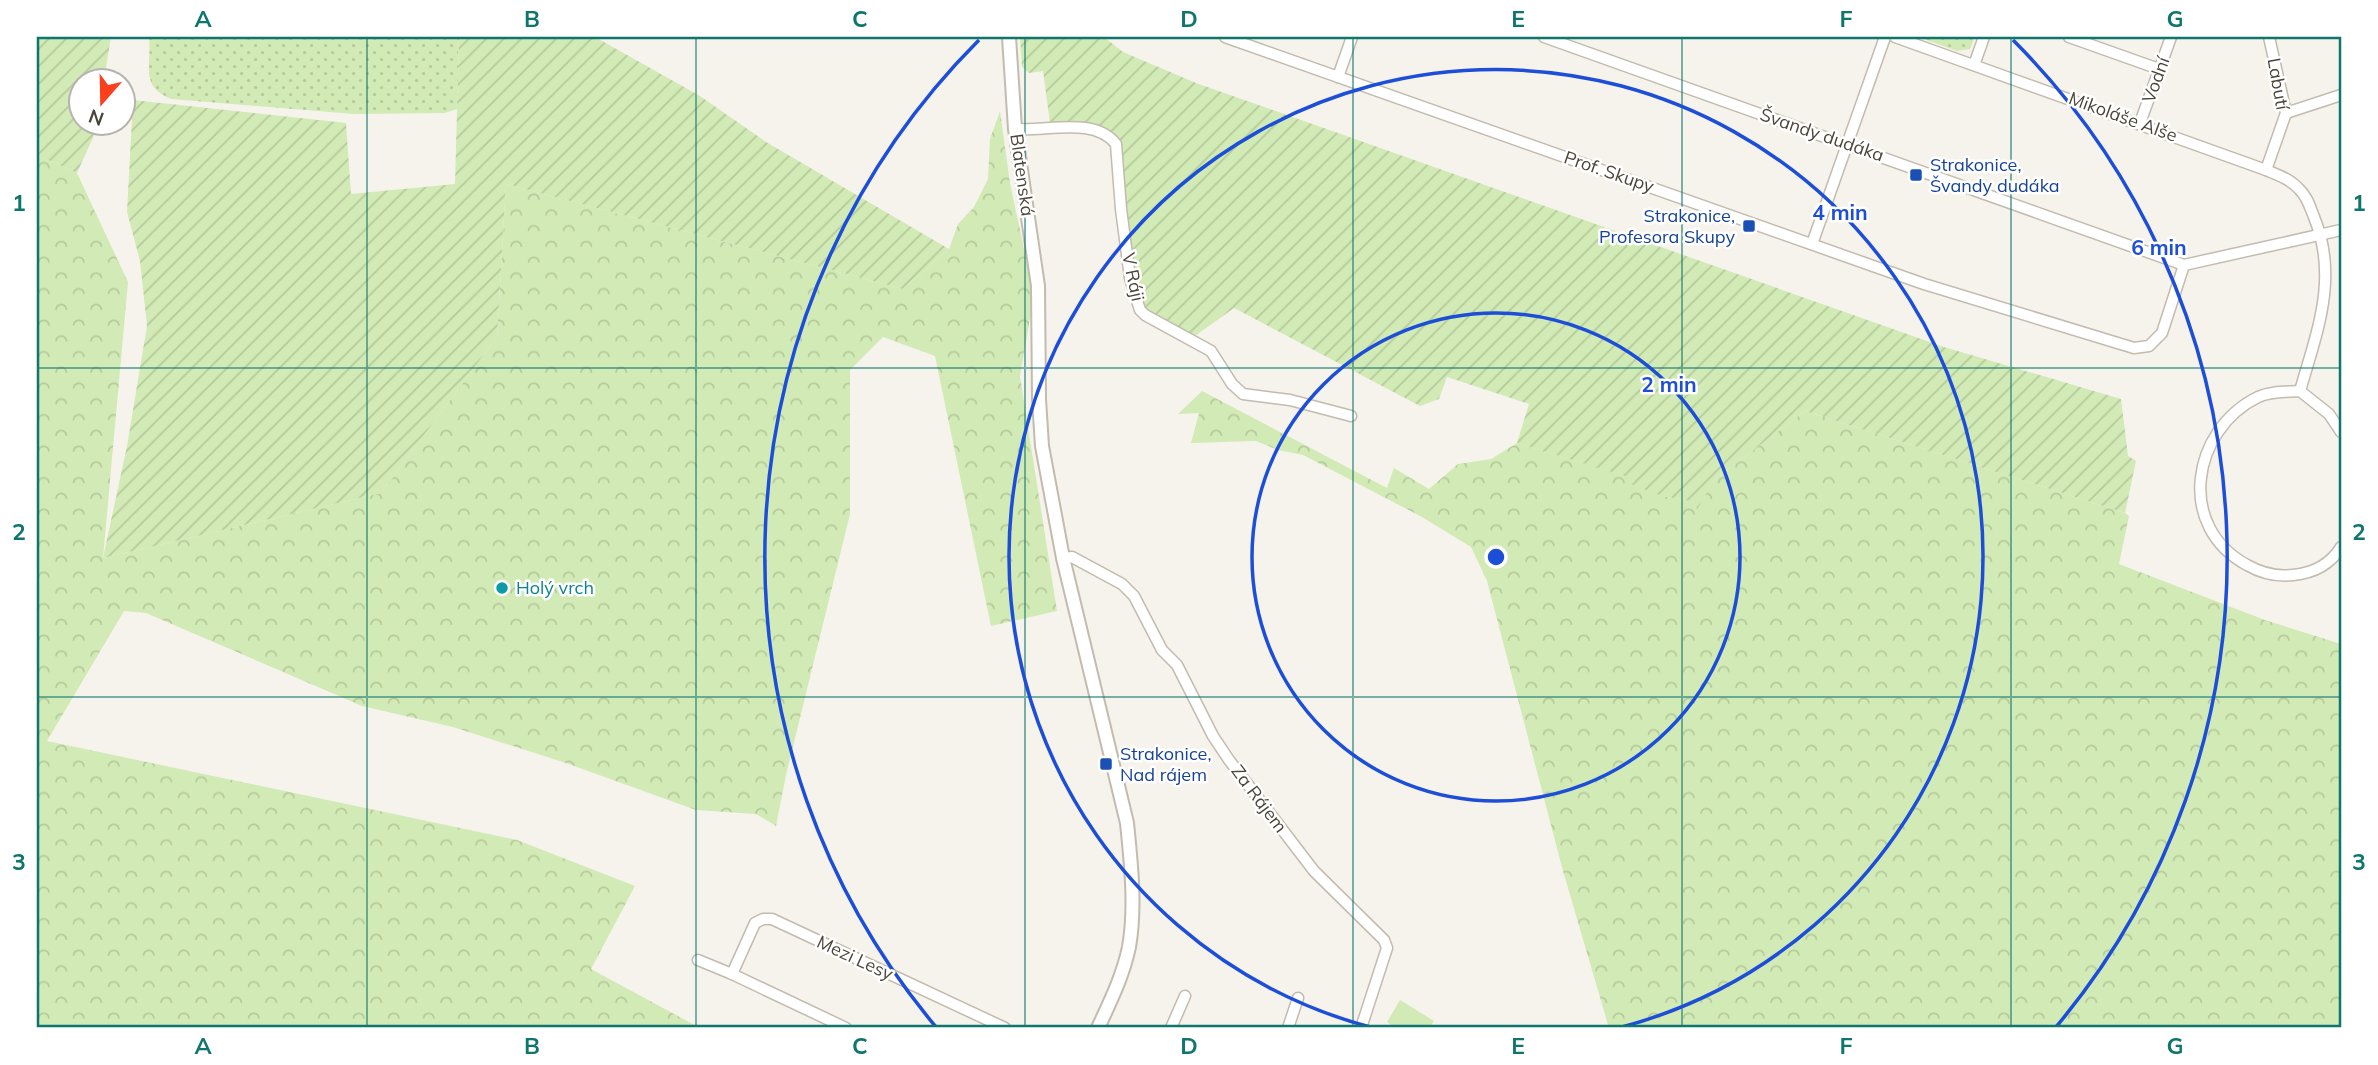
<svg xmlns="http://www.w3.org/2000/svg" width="2378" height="1065" viewBox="0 0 2378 1065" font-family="Mulish,sans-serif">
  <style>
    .grass { fill: url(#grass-dots) }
    .forest { fill: url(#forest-crowns) }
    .garden { fill: url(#garden-furrows) }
    .pitch { fill: #d2eab5 }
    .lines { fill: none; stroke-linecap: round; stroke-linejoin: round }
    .minor-casing { stroke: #c2bbae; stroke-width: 13 }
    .tertiary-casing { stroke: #c2bbae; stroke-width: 16 }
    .minor { stroke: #fff; stroke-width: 10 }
    .tertiary { stroke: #fff; stroke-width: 12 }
    .grid { fill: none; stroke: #0f766e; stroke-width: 2; stroke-opacity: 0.55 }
    .ring { fill: none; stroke: #1d4ed8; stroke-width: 3.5 }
    .transit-dot { fill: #1a4fb4; stroke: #fff; stroke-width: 2.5 }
    .culture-dot { fill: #0f9aa8; stroke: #fff; stroke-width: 2.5 }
    .labels { text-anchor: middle; stroke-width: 5; stroke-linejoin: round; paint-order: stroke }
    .street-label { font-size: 18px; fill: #4b4439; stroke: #fff }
    .transit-label { font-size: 18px; fill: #164399; stroke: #fff; text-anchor: start }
    .culture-label { font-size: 18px; fill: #0d838f; stroke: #fff; text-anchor: start }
    .centre { fill: #1d4ed8; stroke: #fff; stroke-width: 3.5 }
    .ring-label { font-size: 21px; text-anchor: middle; font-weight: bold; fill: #1d4ed8; stroke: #fff; stroke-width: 5; stroke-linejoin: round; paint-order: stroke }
    .neatline { fill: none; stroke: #0f766e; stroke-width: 2.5 }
    .grid-label { font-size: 23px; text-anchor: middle; font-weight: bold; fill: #0f766e }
  </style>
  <defs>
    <pattern id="grass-dots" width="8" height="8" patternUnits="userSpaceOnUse" patternTransform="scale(1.75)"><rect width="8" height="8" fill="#d2eab5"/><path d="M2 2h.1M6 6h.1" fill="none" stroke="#b6ca9c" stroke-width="1.8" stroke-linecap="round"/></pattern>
    <pattern id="forest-crowns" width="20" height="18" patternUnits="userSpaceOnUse" patternTransform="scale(1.75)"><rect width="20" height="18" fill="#d2eab5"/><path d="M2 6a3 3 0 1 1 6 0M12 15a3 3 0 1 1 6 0" fill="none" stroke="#b6ca9c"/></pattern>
    <pattern id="garden-furrows" width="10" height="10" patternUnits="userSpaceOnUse" patternTransform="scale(1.75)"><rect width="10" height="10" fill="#d2eab5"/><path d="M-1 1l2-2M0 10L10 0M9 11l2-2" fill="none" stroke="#b6ca9c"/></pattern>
  </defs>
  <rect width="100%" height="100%" fill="#f6f3ec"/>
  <!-- grass -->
  <g class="grass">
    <path d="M149 37H459L457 109 445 113 354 114 171 99C139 86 152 65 149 37Z"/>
    <path d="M1918 37H1975L1970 49 1957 51Z"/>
  </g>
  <!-- forest -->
  <g class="forest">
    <path d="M1000 111 1010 183 1034 296 1020 376 1057 611 991 626 935 356 883 337 850 370V514L786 775 776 826 756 814 696 810 563 762 453 727 362 706 146 613 124 611 47 741 517 840 635 886 591 969 700 1028H37V155L77 173 128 282 103 558 381 493 497 337 506 184 903 289 949 249 958 224 974 207 988 179 990 139Z"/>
    <path d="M1202 391 1387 488 1394 468 1429 489 1458 464 1491 459 1517 443 1629 477 1662 496 1696 502 1697 509 1713 481 1805 411 2125 513 2129 516 2119 564 2265 620 2341 644V1028H1609L1563 871 1487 581 1471 547 1422 517 1303 455 1278 450 1256 441 1191 443 1199 413 1178 414Z"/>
  </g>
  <!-- garden -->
  <g class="garden">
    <path d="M37 37H111L104 80H80V122L98 123 96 131 77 173 37 155Z"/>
    <path d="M459 37H595L700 96 766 142 949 249 903 289 506 184 497 337 381 493 103 558 127 446 147 326 140 261 127 212 133 100 346 123 351 194 455 184Z"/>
    <path d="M1020 37H1104L1123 52 1196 83 1944 347 2121 399 2128 456 2136 461 2125 513 1805 411 1713 481 1697 510 1695 502 1662 496 1628 483V477L1517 443 1529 404 1447 377 1439 399 1420 406 1234 308 1195 336 1150 321 1134 299 1118 152 1102 129 1050 123 1043 71 1029 73 1022 67Z"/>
  </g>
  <!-- pitch -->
  <path class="pitch" d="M1400 1000 1434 1021 1429 1028H1396L1387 1022Z"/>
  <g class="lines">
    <!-- minor casing -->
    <g class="minor-casing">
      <g id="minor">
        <path d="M1225 37 1924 284 2134 348 2149 346 2162 333 2184 265"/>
        <path d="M1544 37 2184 265 2341 230"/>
        <path d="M1895 37 2266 170C2278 175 2290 179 2299 189 2307 196 2310 207 2314 217 2339 278 2317 331 2300 391"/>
        <path d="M2069 37 2159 69"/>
        <path d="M1974 65 1984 37"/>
        <path d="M1338 77 1352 37"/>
        <path d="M2286 113 2341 95"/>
        <path d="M2140 123 2171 37"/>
        <path d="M1015 129C1046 132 1094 116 1116 144L1121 209 1130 278 1140 310 1145 315 1211 351 1232 384 1243 394 1290 400 1351 416"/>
        <path d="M2266 170 2286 113 2269 37"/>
        <path d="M1812 244 1885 37"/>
        <path d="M2341 432 2329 414 2300 391C2286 392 2271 391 2258 397 2191 430 2176 527 2247 565 2261 573 2276 577 2293 575 2314 573 2330 565 2341 547"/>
        <path d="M1063 558 1072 557 1122 584 1134 596 1162 650 1177 665 1213 736 1229 760 1314 871 1384 940 1387 948 1361 1028"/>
        <path d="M698 960 732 974"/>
        <path d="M846 1028 732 974 755 923 763 919H772L1005 1028"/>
        <path d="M1171 1028 1185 996"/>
        <path d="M1288 1028 1298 998"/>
      </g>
    </g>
    <!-- tertiary casing -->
    <g class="tertiary-casing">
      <path id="tertiary" d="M1009 37 1015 129 1038 286 1039 399 1042 446 1063 558 1127 823C1131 863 1136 907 1129 947 1123 976 1110 1002 1098 1028"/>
    </g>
    <!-- minor -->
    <use href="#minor" class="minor"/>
    <!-- tertiary -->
    <use href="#tertiary" class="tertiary"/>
  </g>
  <!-- grid -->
  <path class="grid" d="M367 37V1028M696 37V1028M1025 37V1028M1353 37V1028M1682 37V1028M2011 37V1028M37 368H2341M37 697H2341"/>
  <!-- distance rings -->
  <g class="ring">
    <circle cx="1496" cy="557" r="244"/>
    <path d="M1370 1027A487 487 0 1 1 1622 1027"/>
    <path d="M936 1027A731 731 0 0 1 979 40M2013 40A731 731 0 0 1 2056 1027"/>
  </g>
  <!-- markers -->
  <g class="transit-dot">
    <rect x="1909" y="168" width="14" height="14" rx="3.5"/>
    <rect x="1742" y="219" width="14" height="14" rx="3.5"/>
    <rect x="1099" y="757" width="14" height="14" rx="3.5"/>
  </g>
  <circle class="culture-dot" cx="502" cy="588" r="7"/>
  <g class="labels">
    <!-- street labels -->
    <g class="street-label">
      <text transform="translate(2156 80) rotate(-70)" y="6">Vodní</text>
      <text transform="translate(2278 84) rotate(80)" y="6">Labutí</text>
      <text transform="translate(2123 117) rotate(20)" y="6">Mikoláše Alše</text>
      <text transform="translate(1822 135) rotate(19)" y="6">Švandy dudáka</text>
      <text transform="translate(1609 172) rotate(19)" y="6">Prof. Skupy</text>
      <text transform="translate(1022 175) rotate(82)" y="6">Blatenská</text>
      <text transform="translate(1133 277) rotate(78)" y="6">V Ráji</text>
      <text transform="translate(1259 799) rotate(53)" y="6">Za Rájem</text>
      <text transform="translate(855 958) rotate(25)" y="6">Mezi Lesy</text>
    </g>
    <!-- transit labels -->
    <g class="transit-label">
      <text x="1930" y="171">Strakonice,<tspan x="1930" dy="21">Švandy dudáka</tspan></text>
      <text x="1735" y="222" text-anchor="end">Strakonice,<tspan x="1735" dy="21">Profesora Skupy</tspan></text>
      <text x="1120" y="760">Strakonice,<tspan x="1120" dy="21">Nad rájem</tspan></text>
    </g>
    <!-- culture labels -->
    <g class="culture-label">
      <text x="516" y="594">Holý vrch</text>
    </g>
  </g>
  <circle cx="1496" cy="557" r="10" class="centre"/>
  <g class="ring-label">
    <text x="1840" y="220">4 min</text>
    <text x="2159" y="255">6 min</text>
    <text x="1669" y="392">2 min</text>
  </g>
  <!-- border -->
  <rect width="2378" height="1065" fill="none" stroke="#ffffff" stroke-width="77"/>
  <!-- north arrow -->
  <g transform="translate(102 102) rotate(200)"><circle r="33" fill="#ffffff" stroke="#b7b4b0" stroke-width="2"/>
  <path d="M0-5L12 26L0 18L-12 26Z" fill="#fc3f1d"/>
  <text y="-10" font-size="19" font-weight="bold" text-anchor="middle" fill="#4b4439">N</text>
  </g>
  <rect x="38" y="38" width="2302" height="988" class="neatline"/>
  <g class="grid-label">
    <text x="203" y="27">A</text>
    <text x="532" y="27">B</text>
    <text x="860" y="27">C</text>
    <text x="1189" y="27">D</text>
    <text x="1518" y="27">E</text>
    <text x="1846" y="27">F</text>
    <text x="2175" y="27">G</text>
    <text x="19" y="211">1</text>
    <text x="2359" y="211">1</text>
    <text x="19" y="540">2</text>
    <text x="2359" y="540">2</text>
    <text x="19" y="870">3</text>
    <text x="2359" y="870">3</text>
    <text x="203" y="1054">A</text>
    <text x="532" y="1054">B</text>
    <text x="860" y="1054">C</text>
    <text x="1189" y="1054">D</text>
    <text x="1518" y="1054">E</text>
    <text x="1846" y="1054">F</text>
    <text x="2175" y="1054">G</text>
  </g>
</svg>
